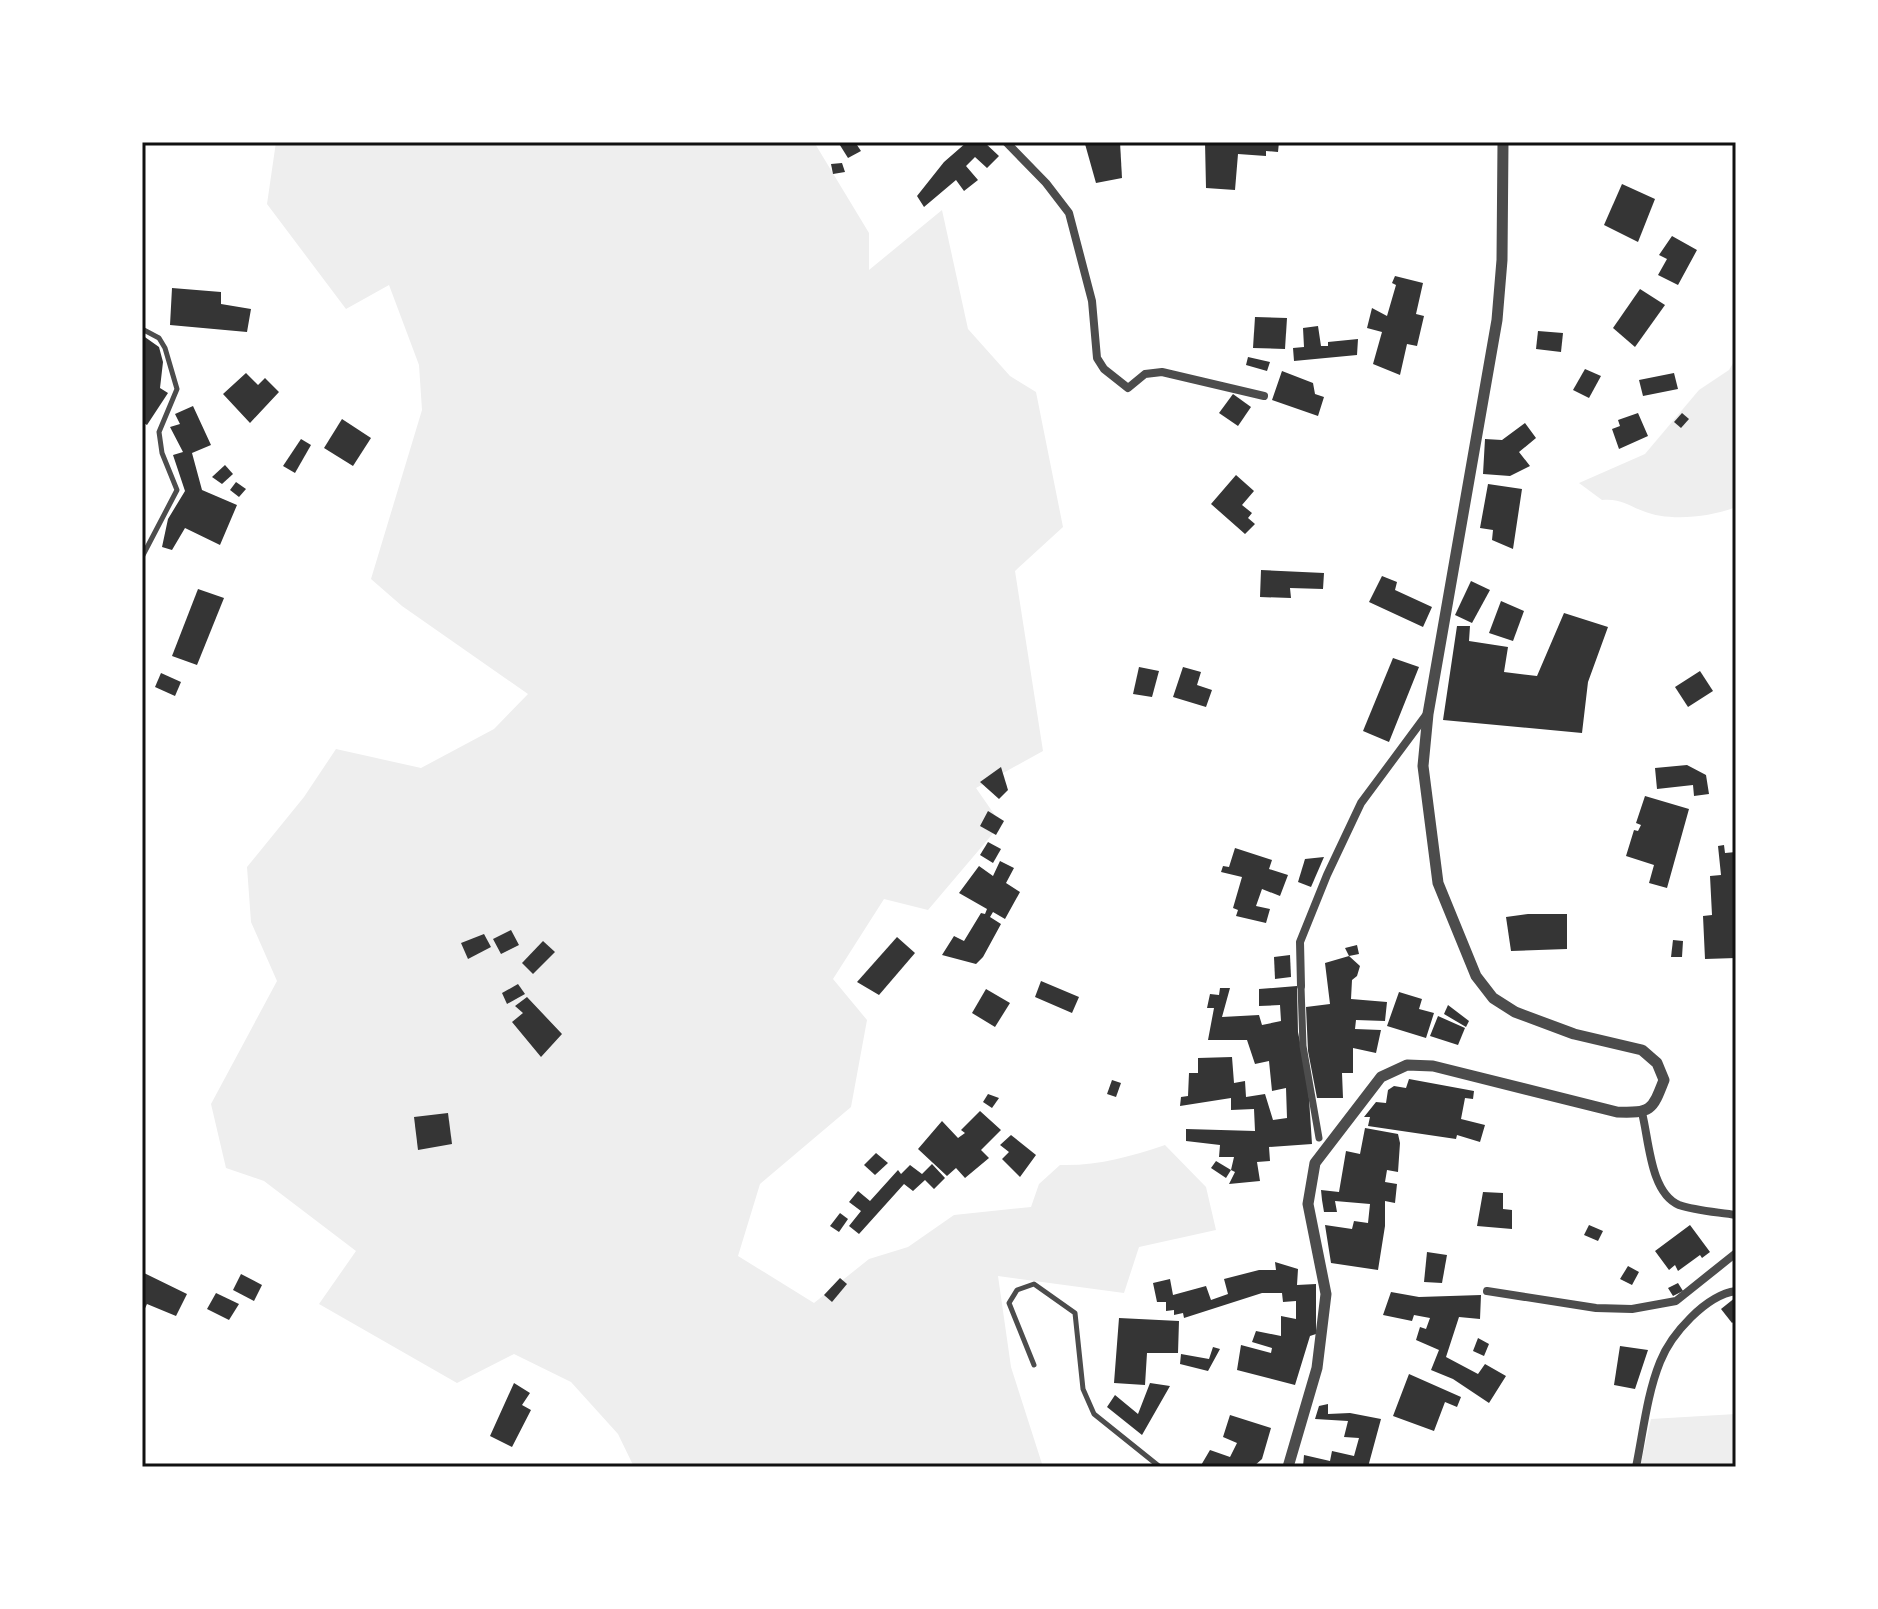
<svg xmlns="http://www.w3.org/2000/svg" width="1878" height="1609" viewBox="0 0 1878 1609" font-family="'Zilla Slab',serif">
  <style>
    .green { fill: #eee }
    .building { fill: #353535 }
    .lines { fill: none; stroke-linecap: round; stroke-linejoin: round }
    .service { stroke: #4c4c4c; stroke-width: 5 }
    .pedestrian { stroke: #4c4c4c; stroke-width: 7 }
    .minor { stroke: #4c4c4c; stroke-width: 8 }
    .tertiary { stroke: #4c4c4c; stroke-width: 11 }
    .neatline { fill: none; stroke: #111; stroke-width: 3 }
  </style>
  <rect width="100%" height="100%" fill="#fff"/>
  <!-- green -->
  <g class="green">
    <path d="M276 142H814L869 233V270L942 210 968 329 1010 376 1036 392 1063 527 1015 571 1043 751 976 788 1001 824 928 910 884 899 833 979 867 1020 851 1107 760 1184 738 1256 814 1303 869 1259 908 1247 954 1215 1031 1207 1039 1184 1060 1165C1098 1166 1129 1157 1165 1145L1206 1187 1216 1230 1139 1247 1124 1293 998 1276 1011 1367 1043 1467H634L618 1434 571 1382 514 1354 457 1383 319 1304 356 1251 264 1181 226 1168 211 1104 277 981 251 922 247 867 304 797 336 749 421 768 494 729 528 694 402 606 371 579 422 410 419 365 389 285 346 309 267 204Z"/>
    <path d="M1736 358V507C1711 517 1669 522 1643 511 1627 505 1620 498 1602 500L1579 483 1645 454 1699 390 1729 370Z"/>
    <path d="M1736 1414V1467H1640L1651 1419Z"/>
  </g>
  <!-- building -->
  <g class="building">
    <path d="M838 142H855L861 151 848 158Z"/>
    <path d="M967 142 980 145 984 142 999 156 987 168 975 157 966 166 978 180 964 191 956 180 924 207 917 196 944 162Z"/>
    <path d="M1120 142 1122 178 1096 183 1085 144Z"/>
    <path d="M1205 142H1279L1278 152 1266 151V156L1238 154 1235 190 1206 188Z"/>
    <path d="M842 163 845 172 833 174 831 164Z"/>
    <path d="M1622 184 1655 199 1638 242 1604 225Z"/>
    <path d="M1672 236 1697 250 1678 285 1658 275 1667 259 1659 255Z"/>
    <path d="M1395 276 1423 283 1416 314 1424 316 1417 346 1407 344 1400 375 1373 364 1382 332 1367 328 1372 308 1387 316 1396 285 1392 283Z"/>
    <path d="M172 288 221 292V304L251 309 247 332 170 325Z"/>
    <path d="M1640 289 1665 305 1635 347 1613 328Z"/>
    <path d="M1255 317 1287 318 1285 349 1253 348Z"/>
    <path d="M1318 326 1321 346H1328V342L1358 339 1357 355 1294 361 1293 348 1304 347 1303 328Z"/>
    <path d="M1538 331 1563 333 1561 352 1536 349Z"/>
    <path d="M142 335 159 347 163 362 160 388 168 393 147 425 142 422Z"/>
    <path d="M1248 357 1270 362 1267 371 1246 365Z"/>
    <path d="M1585 369 1601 376 1589 398 1573 390Z"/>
    <path d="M1282 371 1313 383 1315 394 1324 397 1318 416 1272 400Z"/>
    <path d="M246 373 258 385 265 378 279 392 250 423 223 394Z"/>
    <path d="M1674 373 1678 389 1643 396 1639 380Z"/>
    <path d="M1233 394 1251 407 1238 426 1219 413Z"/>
    <path d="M193 406 211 445 192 453 202 490 237 505 220 545 185 528 172 550 162 547 168 519 185 491 173 455 183 452 170 427 180 424 175 414Z"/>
    <path d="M1638 413 1648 436 1619 449 1612 429 1620 426 1618 420Z"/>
    <path d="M1682 413 1689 419 1681 428 1674 422Z"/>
    <path d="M342 419 371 438 353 466 324 448Z"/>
    <path d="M1525 423 1536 438 1519 452 1530 466 1510 476 1483 474 1485 439 1502 440Z"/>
    <path d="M301 439 311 445 295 473 283 466Z"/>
    <path d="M225 465 233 474 222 484 212 477Z"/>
    <path d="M1236 475 1254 491 1242 505 1252 513 1248 518 1255 524 1245 534 1211 504Z"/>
    <path d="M236 482 246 489 239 497 230 490Z"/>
    <path d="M1488 484 1522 489 1513 549 1492 540 1493 530 1480 528Z"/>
    <path d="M1261 570 1324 573 1323 589 1290 588 1291 598 1260 597Z"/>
    <path d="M1382 576 1397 582 1395 590 1432 607 1423 627 1369 602Z"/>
    <path d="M1471 581 1490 590 1472 623 1455 615Z"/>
    <path d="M198 589 224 598 197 665 172 656Z"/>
    <path d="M1501 601 1524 611 1513 641 1489 633Z"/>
    <path d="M1564 613 1608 627 1588 682 1582 733 1443 720 1457 626H1470L1469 641 1508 647 1504 672 1537 676Z"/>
    <path d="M1393 658 1419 667 1389 742 1363 731Z"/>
    <path d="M1139 667 1159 671 1152 697 1133 694Z"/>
    <path d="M1183 667 1201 672 1197 685 1212 690 1206 707 1173 697Z"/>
    <path d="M1700 671 1713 691 1688 707 1675 687Z"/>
    <path d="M161 673 181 682 175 696 155 687Z"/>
    <path d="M1687 765 1706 775 1709 794 1694 796 1693 785 1657 789 1655 768Z"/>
    <path d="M1001 767 1008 790 999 799 980 782Z"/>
    <path d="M1645 796 1689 809 1667 888 1649 883 1654 865 1626 856 1634 830 1638 831 1641 825 1636 823Z"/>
    <path d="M988 811 1004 821 996 835 980 826Z"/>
    <path d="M988 842 1001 849 993 863 980 855Z"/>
    <path d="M1724 845 1725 853 1736 852V958L1705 959 1703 916 1712 915 1710 876 1721 875 1718 846Z"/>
    <path d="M1235 848 1272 860 1269 869 1288 875 1280 896 1262 889 1256 906 1270 909 1266 923 1236 916 1238 910 1233 908 1242 877 1221 872 1223 866 1229 867Z"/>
    <path d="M1324 857 1311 887 1298 882 1305 859Z"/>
    <path d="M1000 861 1014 868 1006 883 1020 892 1005 919 993 912 990 917 1001 924 983 957 976 964 942 955 954 936 964 941 981 913 985 914 987 909 959 893 979 866 993 876Z"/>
    <path d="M1528 914H1567V949L1511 951 1506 917Z"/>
    <path d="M511 930 519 945 501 954 493 939Z"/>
    <path d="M484 934 491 947 468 959 461 943Z"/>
    <path d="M897 937 915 953 879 995 857 982Z"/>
    <path d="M1673 940 1683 941 1682 957H1671Z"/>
    <path d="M543 941 555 952 533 974 522 963Z"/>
    <path d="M1357 945 1359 954 1349 956 1360 966 1357 976 1352 980 1351 999 1387 1002 1385 1021 1356 1020 1355 1029 1381 1030 1376 1053 1353 1048V1073H1342L1343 1098H1317L1308 1051 1306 1007 1330 1004 1325 963 1349 956 1345 948Z"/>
    <path d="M1290 955 1291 977 1275 979 1274 957Z"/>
    <path d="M1041 981 1079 997 1072 1013 1035 997Z"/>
    <path d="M518 984 525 994 507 1004 502 993Z"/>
    <path d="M1297 986 1298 1032 1308 1083 1312 1144 1269 1147 1270 1161 1257 1162 1260 1181 1229 1184 1235 1172 1231 1170 1234 1157H1219L1220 1145 1186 1141V1129L1255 1131 1254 1109 1231 1110V1098L1180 1106 1181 1097 1188 1096 1189 1073H1198V1058L1232 1057 1234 1083 1245 1081 1246 1097 1265 1094 1273 1120 1287 1118 1286 1088 1272 1091 1269 1061 1255 1064 1247 1040H1208L1214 1008H1207L1210 994 1219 995 1220 988H1230L1222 1017 1259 1015 1262 1025 1281 1021 1280 1005 1259 1006V989Z"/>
    <path d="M986 989 1010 1003 995 1027 972 1013Z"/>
    <path d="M1399 992 1422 999 1419 1009 1434 1013 1426 1038 1387 1026Z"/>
    <path d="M527 997 562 1034 541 1057 512 1022 523 1013 515 1006Z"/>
    <path d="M1448 1005 1469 1021 1466 1027 1444 1014Z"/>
    <path d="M1438 1016 1465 1028 1458 1045 1430 1036Z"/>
    <path d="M1409 1079 1474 1091 1473 1099 1465 1098 1461 1119 1485 1125 1480 1142 1457 1135 1456 1139 1368 1126 1370 1117H1364L1376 1102 1386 1103 1388 1090 1394 1086 1406 1088Z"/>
    <path d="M1112 1080 1121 1083 1116 1097 1107 1094Z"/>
    <path d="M988 1094 999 1098 992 1108 983 1102Z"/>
    <path d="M980 1111 1001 1130 981 1150 989 1158 965 1178 956 1168 947 1176 918 1149 942 1121 958 1138 965 1133 961 1130Z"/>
    <path d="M448 1113 452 1144 418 1150 414 1117Z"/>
    <path d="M1365 1128 1398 1134 1400 1143 1398 1172 1387 1170 1385 1182 1397 1184 1395 1203 1385 1201V1226L1378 1270 1331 1263 1325 1225 1352 1229 1354 1221 1368 1223 1370 1204 1335 1201 1337 1212H1324L1322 1200 1321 1190 1339 1192 1346 1151 1360 1154Z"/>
    <path d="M1011 1135 1036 1155 1020 1177 1002 1159 1009 1152 1000 1145Z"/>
    <path d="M876 1153 888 1163 875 1175 864 1165Z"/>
    <path d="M1216 1161 1231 1170 1226 1178 1211 1168Z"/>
    <path d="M932 1164 945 1178 934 1189 925 1180 913 1191 904 1184 859 1234 849 1226 861 1211 849 1202 858 1191 870 1201 898 1170 901 1174 910 1165 922 1174Z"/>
    <path d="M1483 1192 1503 1193V1209L1512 1210V1229L1477 1226Z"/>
    <path d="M840 1213 848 1219 839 1232 830 1226Z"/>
    <path d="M1589 1225 1603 1231 1598 1241 1584 1235Z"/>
    <path d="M1690 1225 1710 1252 1702 1258 1700 1255 1678 1271 1675 1265 1669 1270 1655 1251Z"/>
    <path d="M1427 1252 1447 1255 1442 1283 1424 1282Z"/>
    <path d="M1275 1262 1298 1269 1297 1285 1316 1284V1334L1310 1336 1295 1385 1237 1370 1241 1345 1271 1353 1272 1348 1252 1342 1256 1331 1281 1336V1316L1296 1319V1301L1283 1302 1282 1293H1262L1184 1318 1183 1313 1174 1315V1310L1166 1311V1302H1157L1153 1283 1170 1279 1173 1295 1206 1286 1211 1300 1228 1294 1224 1279 1259 1270H1276Z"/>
    <path d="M1628 1266 1639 1272 1632 1285 1620 1279Z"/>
    <path d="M142 1272 187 1294 176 1316 147 1304 142 1315Z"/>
    <path d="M241 1274 262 1285 254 1301 233 1290Z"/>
    <path d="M840 1278 847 1284 832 1302 824 1295Z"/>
    <path d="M1678 1283 1683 1291 1673 1296 1668 1288Z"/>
    <path d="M1391 1292 1419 1297 1481 1295 1480 1319 1459 1317 1446 1357 1478 1374 1485 1364 1506 1376 1489 1403 1453 1379 1431 1370 1439 1350 1416 1340 1420 1327 1426 1329 1430 1318 1414 1315 1412 1321 1383 1315Z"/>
    <path d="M216 1293 239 1304 229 1320 207 1309Z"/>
    <path d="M1736 1297V1320L1732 1323 1721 1309Z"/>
    <path d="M1119 1318 1179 1321 1178 1353H1147L1145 1385 1114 1383Z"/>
    <path d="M1478 1338 1489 1344 1484 1356 1473 1351Z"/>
    <path d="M1620 1346 1648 1350 1635 1389 1614 1385Z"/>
    <path d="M1213 1347 1220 1349 1208 1371 1180 1364 1181 1354 1209 1359Z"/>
    <path d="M1409 1374 1461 1397 1457 1407 1445 1402 1434 1431 1393 1416Z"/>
    <path d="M514 1383 530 1393 522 1405 531 1410 512 1447 490 1436Z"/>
    <path d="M1150 1383 1170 1386 1142 1435 1107 1407 1115 1395 1138 1414Z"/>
    <path d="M1328 1404V1414L1350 1413 1381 1419 1368 1467H1303L1304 1455 1330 1461 1332 1451 1354 1456 1359 1438 1344 1437 1348 1421 1315 1419 1319 1406Z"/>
    <path d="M1230 1415 1271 1428 1262 1459 1253 1467H1200L1210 1450 1230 1457 1237 1443 1223 1437Z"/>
  </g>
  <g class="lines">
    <!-- service -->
    <g class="service">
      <path d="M142 329 159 338 165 348 177 389 159 432 162 453 177 490 142 557"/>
      <path d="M142 653V656"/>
      <path d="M1034 1365 1009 1303 1017 1290 1034 1284 1075 1313 1083 1389 1094 1414 1160 1467"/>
    </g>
    <!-- pedestrian -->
    <path class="pedestrian" d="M1301 986 1303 1046 1319 1138"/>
    <!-- minor -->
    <g class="minor">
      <path d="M1006 142 1046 183 1069 213 1092 301 1097 358 1104 369 1128 388 1145 374 1162 372 1264 396"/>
      <path d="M1301 986 1300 942 1327 875 1361 803 1427 714"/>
      <path d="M1642 1113C1649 1139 1650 1193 1679 1205 1696 1211 1718 1212 1736 1215"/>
      <path d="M1487 1291 1596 1308 1632 1309 1676 1301 1736 1253"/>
      <path d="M1636 1467C1643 1433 1647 1394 1660 1362 1671 1334 1706 1295 1736 1291"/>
    </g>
    <!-- tertiary -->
    <path class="tertiary" d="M1288 1467 1317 1368 1326 1294 1308 1204 1315 1163 1381 1077 1407 1065 1433 1066 1617 1112C1651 1113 1652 1111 1664 1080L1657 1063 1642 1050 1574 1034 1515 1012 1493 998 1476 976 1438 883 1423 766 1428 714 1497 320 1502 260 1503 142"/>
  </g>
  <!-- border -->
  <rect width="1878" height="1609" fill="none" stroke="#ffffff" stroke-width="288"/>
  <rect x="144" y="144" width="1590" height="1321" class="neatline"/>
</svg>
